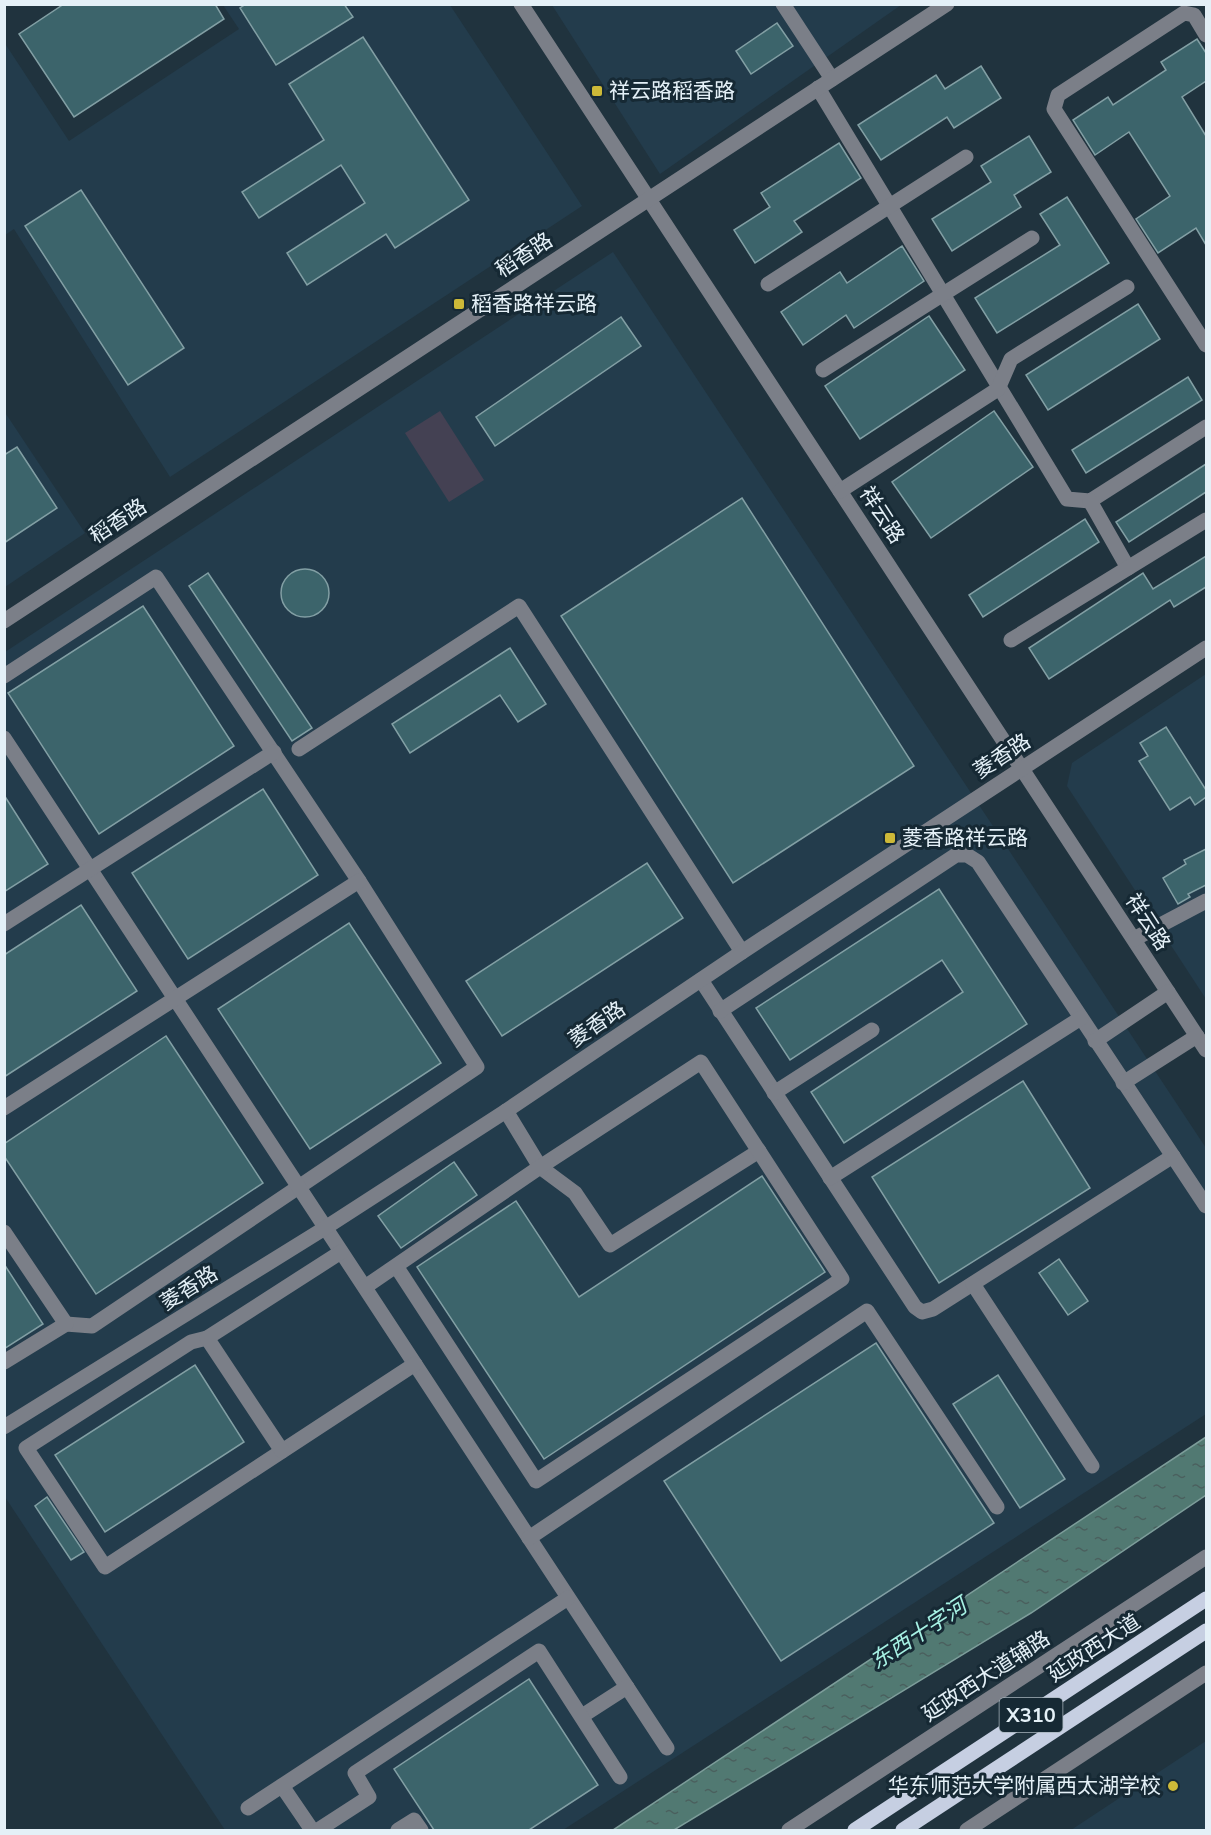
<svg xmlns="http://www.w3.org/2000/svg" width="1211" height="1835" viewBox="0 0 1211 1835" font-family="'Nunito Sans','Noto Sans SC',sans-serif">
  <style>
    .built { fill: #233c4c }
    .green { fill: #444153 }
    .water { fill: url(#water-ripples); stroke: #7d9d9a; stroke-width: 1.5 }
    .building { fill: #3c646b; stroke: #829fa4; stroke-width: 1.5 }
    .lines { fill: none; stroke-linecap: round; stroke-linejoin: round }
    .minor { stroke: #7b7f88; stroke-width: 15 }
    .major { stroke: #c6cfe2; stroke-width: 15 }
    .poi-dot { fill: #cdb938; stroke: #162934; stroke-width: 2 }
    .labels { text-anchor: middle; stroke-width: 6; stroke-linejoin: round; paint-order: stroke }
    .shield { fill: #162934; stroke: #a6b4bc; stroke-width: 1.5 }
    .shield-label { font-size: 20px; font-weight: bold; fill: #e4f0f7 }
    .poi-label { font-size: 21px; fill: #e4f0f7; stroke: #162934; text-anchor: start }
    .street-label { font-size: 21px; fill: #e4f0f7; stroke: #162934 }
    .water-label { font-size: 22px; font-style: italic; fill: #a7f2e4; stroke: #162934 }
  </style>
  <defs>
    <pattern id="water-ripples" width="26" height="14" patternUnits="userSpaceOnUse" patternTransform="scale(1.5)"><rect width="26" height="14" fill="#517972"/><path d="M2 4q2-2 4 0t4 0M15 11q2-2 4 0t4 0" fill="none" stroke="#4a605e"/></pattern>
  </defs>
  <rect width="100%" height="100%" fill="#20333e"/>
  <!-- built -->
  <g class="built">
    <path d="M223 5H450L582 206 170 477 14 229 5 235 4 42 69 141 239 29Z"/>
    <path d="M552 5H901L660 174Z"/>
    <path d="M613 252 1206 1148V1414L563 1830H225L5 1497V652Z"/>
    <path d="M4 411 85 533 5 587H4Z"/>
    <path d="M1206 674V999L1067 786 1072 763Z"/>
    <path d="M1206 1741V1830H1071Z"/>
  </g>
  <!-- green -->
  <path class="green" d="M440 411 484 480 449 502 405 433Z"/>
  <!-- water -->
  <path class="water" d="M1206 1437V1495L1031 1613 674 1830H613Z"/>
  <!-- building -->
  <g class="building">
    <path d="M64 4H215L224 19 74 117 19 34Z"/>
    <path d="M246 4H344L353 17 276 65 240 8Z"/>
    <path d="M777 23 793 46 751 74 736 51Z"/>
    <path d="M363 37 469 200 395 248 386 234 307 285 287 253 365 203 341 165 259 218 242 192 324 140 289 84Z"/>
    <path d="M1197 39 1206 53V81L1182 97 1206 136V245L1196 228 1158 253 1136 219 1170 196 1129 132 1095 155 1073 120 1108 97 1113 105 1166 70 1161 62Z"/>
    <path d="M981 66 1001 98 954 128 947 117 881 160 858 125 936 75 945 89Z"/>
    <path d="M1029 136 1051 172 1014 195 1021 207 952 251 932 219 991 182 981 166Z"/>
    <path d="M839 143 861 178 794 221 802 232 755 263 734 230 770 207 761 193Z"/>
    <path d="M81 190 184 348 128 385 25 226Z"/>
    <path d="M1067 197 1109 263 997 333 975 298 1060 245 1040 214Z"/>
    <path d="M902 246 924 281 854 328 846 315 803 345 781 312 840 272 847 283Z"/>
    <path d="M1138 304 1160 339 1048 410 1026 375Z"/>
    <path d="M929 316 965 370 860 439 825 386Z"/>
    <path d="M621 317 641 346 495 446 476 417Z"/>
    <path d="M1188 377 1202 400 1086 473 1072 450Z"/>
    <path d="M994 411 1033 467 931 538 892 482Z"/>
    <path d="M17 447 57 508 4 543V455Z"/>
    <path d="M1206 464V492L1129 542 1116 522Z"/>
    <path d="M742 498 914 766 733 883 561 616Z"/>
    <path d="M1085 519 1099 542 983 617 969 595Z"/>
    <path d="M1206 556V587L1174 607 1170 600 1049 679 1029 648 1143 573 1153 589Z"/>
    <circle cx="305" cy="593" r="24"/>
    <path d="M208 573 312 728 292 741 189 586Z"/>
    <path d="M143 606 234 746 99 834 8 693Z"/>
    <path d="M510 648 546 704 518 722 500 695 410 753 392 724Z"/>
    <path d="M1166 727 1206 790V797L1195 805 1190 797 1170 810 1139 761 1148 756 1140 743Z"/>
    <path d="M263 789 318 875 188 959 132 873Z"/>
    <path d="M4 795 48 864 4 892Z"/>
    <path d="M1206 849V885L1188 894 1190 897 1178 904 1163 878 1186 864 1184 860Z"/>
    <path d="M647 863 683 918 502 1036 466 981Z"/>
    <path d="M939 889 1027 1024 844 1143 811 1092 963 992 942 960 790 1060 756 1008Z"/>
    <path d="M81 905 137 991 4 1077V955Z"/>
    <path d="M349 923 441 1063 310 1149 218 1009Z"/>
    <path d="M166 1036 263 1183 96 1294 4 1156V1144Z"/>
    <path d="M1023 1081 1090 1188 939 1283 872 1177Z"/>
    <path d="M454 1162 477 1195 401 1248 378 1216Z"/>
    <path d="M762 1176 825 1272 544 1459 417 1267 516 1201 579 1297Z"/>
    <path d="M1059 1259 1088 1301 1068 1315 1039 1273Z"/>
    <path d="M4 1264 43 1324 4 1349Z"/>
    <path d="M876 1343 994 1523 781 1661 664 1481Z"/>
    <path d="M195 1365 244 1442 105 1532 55 1455Z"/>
    <path d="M998 1375 1065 1479 1020 1508 953 1404Z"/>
    <path d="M47 1497 84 1552 71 1560 35 1506Z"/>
    <path d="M529 1679 598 1785 529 1830H434L394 1769Z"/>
  </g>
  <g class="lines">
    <!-- minor -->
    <g class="minor">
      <path d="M521 4 1206 1050"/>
      <path d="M783 4 832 79"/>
      <path d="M1206 35 1194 15 1184 13 1058 95 1054 109 1206 345"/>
      <path d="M818 88 1067 499 1090 501 1206 427"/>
      <path d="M768 284 966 157"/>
      <path d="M823 370 1032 238"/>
      <path d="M840 491 998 389 1011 359 1127 287"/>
      <path d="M1090 501 1128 568"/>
      <path d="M4 621 947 4"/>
      <path d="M1011 640 1206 520"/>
      <path d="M4 676 156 577 359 881 477 1067 92 1326 66 1324"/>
      <path d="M4 738 667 1748"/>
      <path d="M299 749 519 606 742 952"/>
      <path d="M4 924 274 752"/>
      <path d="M1134 939 1206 901"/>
      <path d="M701 980 915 1307 922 1312 933 1309 1173 1156"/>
      <path d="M720 1011 956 855H967L978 862 1206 1206"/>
      <path d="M1095 1041 1168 992"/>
      <path d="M1123 1083 1197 1036"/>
      <path d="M774 1093 872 1030"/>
      <path d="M4 1108 359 881"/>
      <path d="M506 1111 540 1167 575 1193 610 1245 759 1151"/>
      <path d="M830 1178 1081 1018"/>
      <path d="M4 1232 66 1324 4 1362"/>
      <path d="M973 1284 1092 1466"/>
      <path d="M365 1287 540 1167 701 1062 842 1279 536 1481 396 1266"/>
      <path d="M207 1338 191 1342 26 1448 105 1567 415 1364"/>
      <path d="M4 1427 325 1228 506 1111 742 952 1206 648"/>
      <path d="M282 1451 207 1338 341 1252"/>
      <path d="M529 1538 867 1311 997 1507"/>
      <path d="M582 1716 627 1687"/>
      <path d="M282 1786 312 1830"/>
      <path d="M248 1808 568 1598"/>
      <path d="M318 1830 369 1797 355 1773 539 1651 620 1777"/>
      <path d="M398 1830 414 1820 421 1830"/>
      <path d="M789 1830 1206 1557"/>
      <path d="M967 1830 1206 1673"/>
    </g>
    <!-- major -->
    <g class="major">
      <path d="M855 1830 1206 1599"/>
      <path d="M903 1830 1206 1631"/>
    </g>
  </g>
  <!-- markers -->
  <g class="poi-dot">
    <rect x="591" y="85" width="12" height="12" rx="3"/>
    <rect x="453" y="298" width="12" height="12" rx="3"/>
    <rect x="884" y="832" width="12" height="12" rx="3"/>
    <circle cx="1173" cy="1786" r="6"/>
  </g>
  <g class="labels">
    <!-- shield labels -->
    <rect class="shield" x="999.5" y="1698" width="63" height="34" rx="4.5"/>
    <g class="shield-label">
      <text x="1031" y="1722">X310</text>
    </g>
    <!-- poi labels -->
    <g class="poi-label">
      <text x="609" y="98">祥云路稻香路</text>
      <text x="471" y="311">稻香路祥云路</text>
      <text x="902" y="845">菱香路祥云路</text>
      <text x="1161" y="1793" text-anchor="end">华东师范大学附属西太湖学校</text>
    </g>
    <!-- street labels -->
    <g class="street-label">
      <text transform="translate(524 255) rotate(-33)" y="7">稻香路</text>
      <text transform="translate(882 515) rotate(57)" y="7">祥云路</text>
      <text transform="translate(118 521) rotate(-33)" y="7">稻香路</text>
      <text transform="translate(1002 756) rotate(-33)" y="7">菱香路</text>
      <text transform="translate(1148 922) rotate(57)" y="7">祥云路</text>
      <text transform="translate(597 1024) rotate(-34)" y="7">菱香路</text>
      <text transform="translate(189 1288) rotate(-32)" y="7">菱香路</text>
      <text transform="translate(1094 1648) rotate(-33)" y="7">延政西大道</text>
      <text transform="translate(986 1676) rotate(-33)" y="7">延政西大道辅路</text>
    </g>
    <!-- water labels -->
    <g class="water-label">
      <text transform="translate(918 1633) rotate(-33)" y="8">东西十字河</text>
    </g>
  </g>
  <!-- border -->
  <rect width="1211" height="1835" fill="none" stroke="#e4f0f7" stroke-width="12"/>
</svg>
